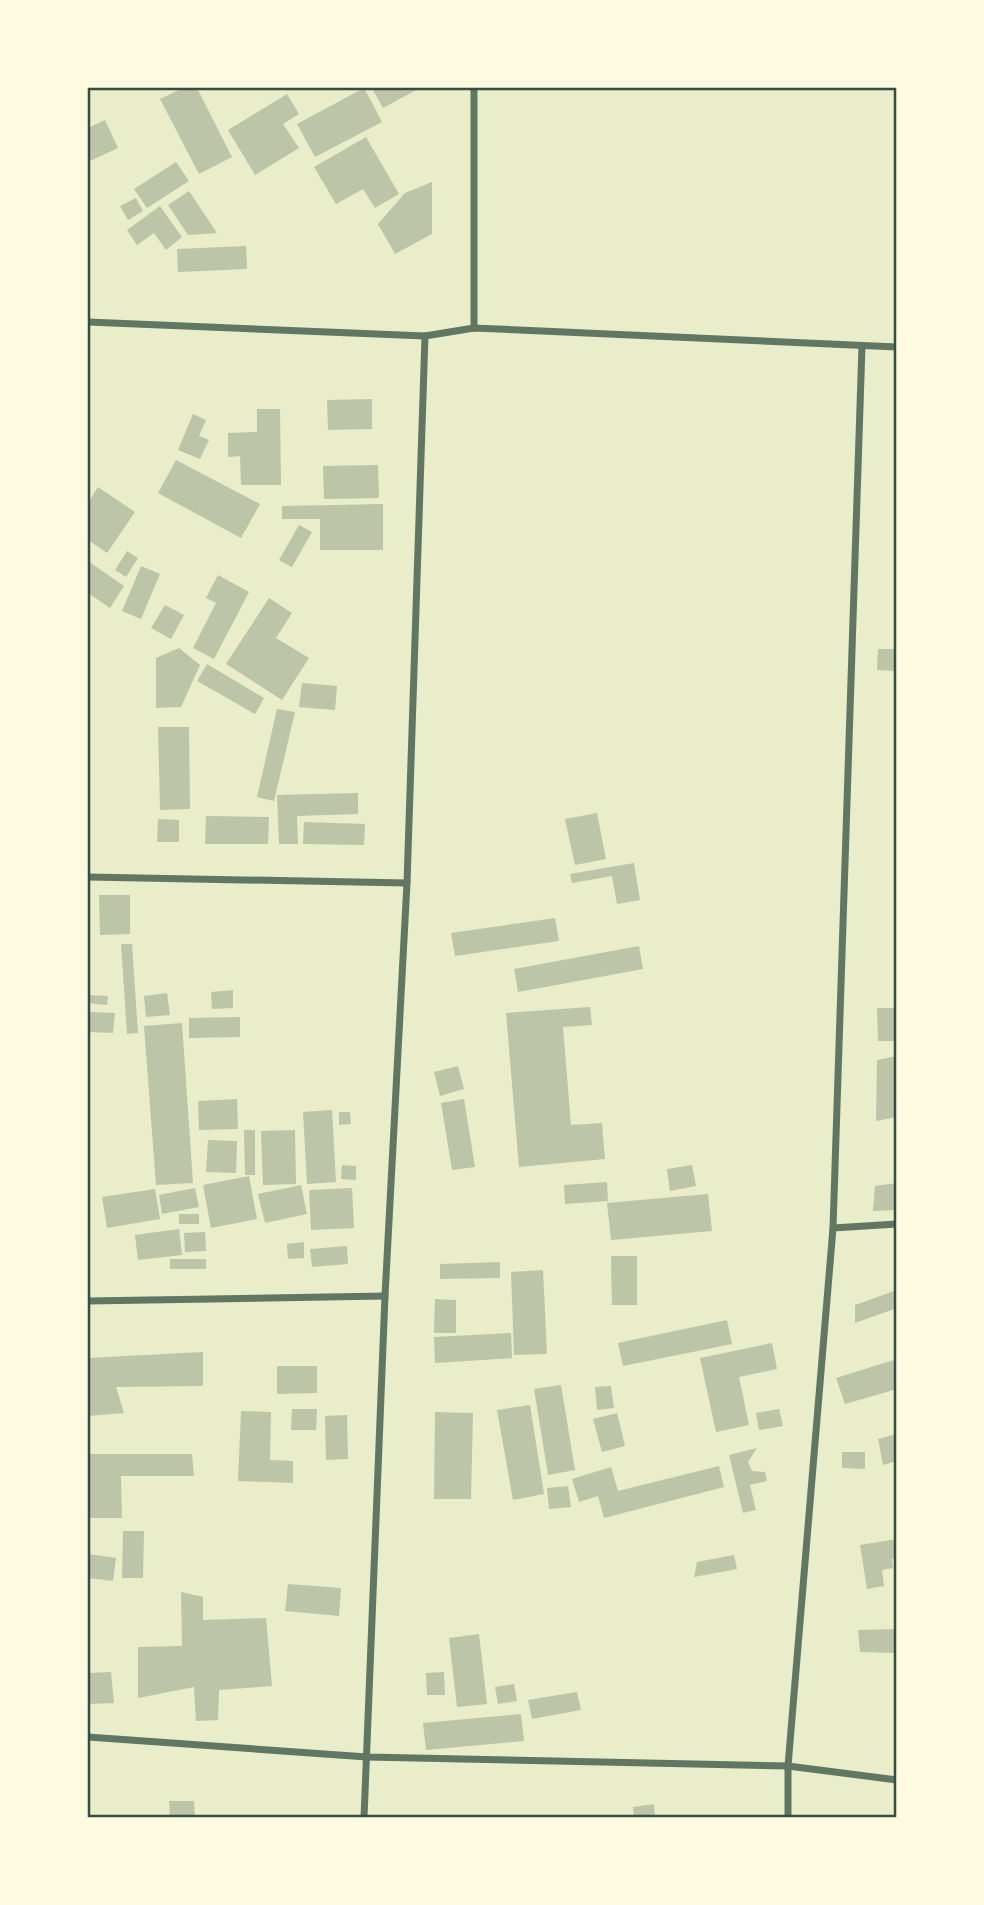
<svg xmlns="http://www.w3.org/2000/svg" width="984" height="1905" viewBox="0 0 984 1905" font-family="Cabin,sans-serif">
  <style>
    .building { fill: #bcc5a7 }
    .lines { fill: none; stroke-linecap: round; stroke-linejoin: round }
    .minor { stroke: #617663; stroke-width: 7 }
    .neatline { fill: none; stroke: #344e41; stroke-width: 2.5 }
  </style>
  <rect width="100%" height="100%" fill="#e9edc9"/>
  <!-- building -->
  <g class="building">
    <path d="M183 88H197L232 157 199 174 160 99Z"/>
    <path d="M364 88 382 122 315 157 297 124Z"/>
    <path d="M372 88H420L383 108Z"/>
    <path d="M287 94 299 114 283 124 299 148 255 175 228 130Z"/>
    <path d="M105 120 118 148 88 162V128Z"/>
    <path d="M366 137 399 194 375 208 363 189 336 204 314 167Z"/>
    <path d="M176 162 189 181 147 208 134 189Z"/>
    <path d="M432 182V234L395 254 378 224 405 193Z"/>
    <path d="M189 191 217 233 188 235 168 205Z"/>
    <path d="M136 198 143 211 128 220 120 206Z"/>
    <path d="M160 206 182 237 166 250 154 233 137 245 127 230Z"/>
    <path d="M246 246 247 269 178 272 177 249Z"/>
    <path d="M372 399V429L328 430 327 400Z"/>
    <path d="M257 409H280L281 485H241L240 456 228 457V433L257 432Z"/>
    <path d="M193 414 206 420 199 436 209 440 200 459 178 450Z"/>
    <path d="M176 460 260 504 241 538 158 493Z"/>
    <path d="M378 465 379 498 324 499 323 466Z"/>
    <path d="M98 487 135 512 107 553 88 540V503Z"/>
    <path d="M383 504V550H320V519H282V506Z"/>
    <path d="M299 525 312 532 292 567 279 560Z"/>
    <path d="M127 551 138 558 126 577 115 570Z"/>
    <path d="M88 561 124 586 110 608 88 593Z"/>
    <path d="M141 566 160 574 141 619 122 611Z"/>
    <path d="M218 575 249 592 214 659 193 648 216 603 206 598Z"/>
    <path d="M269 598 292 613 276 638 309 658 282 700 226 664Z"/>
    <path d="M165 605 184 615 171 639 151 628Z"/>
    <path d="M179 648 200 665 181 707 156 708V658Z"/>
    <path d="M878 649H897V671L877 670Z"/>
    <path d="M207 664 264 698 255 714 197 681Z"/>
    <path d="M302 683 337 686 335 710 299 707Z"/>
    <path d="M277 709 295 712 274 801 257 797Z"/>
    <path d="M158 727H189L190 809 160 810Z"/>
    <path d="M358 793V814L297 816 298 844H279L277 795Z"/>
    <path d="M597 813 606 859 575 865 565 819Z"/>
    <path d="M206 816 269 817 268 844H205Z"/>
    <path d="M158 819 179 820V842H157Z"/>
    <path d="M304 822 365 824 364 845 303 844Z"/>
    <path d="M634 863 640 900 617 904 612 876 572 883 570 874Z"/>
    <path d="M99 895H130V934L100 935Z"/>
    <path d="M555 918 559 941 455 956 451 933Z"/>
    <path d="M121 944H132L138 1033 127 1034Z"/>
    <path d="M639 946 643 969 518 992 514 969Z"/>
    <path d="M233 990V1008L212 1009 211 992Z"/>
    <path d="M167 993 170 1015 146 1017 144 996Z"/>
    <path d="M88 995 108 996 107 1005 88 1003Z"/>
    <path d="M590 1007 592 1025 563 1027 571 1125 602 1123 605 1159 519 1167 506 1013Z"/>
    <path d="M877 1008H897V1041H878Z"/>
    <path d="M90 1012 115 1013 113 1033 88 1032Z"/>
    <path d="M240 1017V1037L189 1038V1018Z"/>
    <path d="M182 1023 193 1183 156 1185 144 1026Z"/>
    <path d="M897 1056V1117L876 1121 877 1060Z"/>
    <path d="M458 1066 464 1089 440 1096 434 1072Z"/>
    <path d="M237 1099 238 1129 199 1130 198 1101Z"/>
    <path d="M464 1099 475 1167 452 1170 441 1103Z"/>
    <path d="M332 1110 336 1182 307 1184 303 1112Z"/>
    <path d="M339 1112H350L351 1124 339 1125Z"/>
    <path d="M244 1130H255V1175H245Z"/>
    <path d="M295 1130 296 1184 263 1185 261 1131Z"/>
    <path d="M208 1140 237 1141 236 1173 206 1172Z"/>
    <path d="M342 1165 356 1166V1180L341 1179Z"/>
    <path d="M692 1165 696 1186 670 1191 667 1169Z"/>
    <path d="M249 1176 257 1219 211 1228 203 1185Z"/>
    <path d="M607 1182 608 1201 565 1204 564 1185Z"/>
    <path d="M897 1183V1210L873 1211 875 1186Z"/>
    <path d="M301 1185 307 1214 265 1223 258 1194Z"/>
    <path d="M195 1188 199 1207 162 1214 159 1195Z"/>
    <path d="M352 1188 354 1228 311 1230 309 1190Z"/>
    <path d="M155 1189 160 1219 107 1228 102 1197Z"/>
    <path d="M708 1194 712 1231 611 1240 607 1203Z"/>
    <rect x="179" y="1214" width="20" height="10"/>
    <path d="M179 1229 182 1255 138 1260 135 1235Z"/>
    <path d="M205 1232 206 1251 185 1252 184 1233Z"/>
    <path d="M304 1242V1258L288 1259 287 1244Z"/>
    <path d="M347 1246 348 1264 312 1267 310 1249Z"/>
    <path d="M611 1256H637V1305H612Z"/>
    <rect x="170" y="1259" width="36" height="10"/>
    <path d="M500 1262V1278L440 1279V1264Z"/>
    <path d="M543 1270 547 1354 514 1355 511 1272Z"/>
    <path d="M897 1290V1308L855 1323V1305Z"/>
    <path d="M435 1299 456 1300V1333H434Z"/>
    <path d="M727 1320 732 1344 623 1366 618 1343Z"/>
    <path d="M511 1333 512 1358 435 1363 434 1337Z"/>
    <path d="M772 1343 777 1369 739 1377 749 1425 716 1432 700 1358Z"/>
    <path d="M203 1352V1386L116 1387 124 1413 88 1416V1358Z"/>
    <path d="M897 1359V1389L845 1404 836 1378Z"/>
    <path d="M277 1366H317V1393L277 1394Z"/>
    <path d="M561 1385 575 1470 548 1475 534 1389Z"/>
    <path d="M611 1386 614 1408 597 1410 595 1387Z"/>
    <path d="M530 1405 544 1494 513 1500 497 1410Z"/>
    <path d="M292 1409H317L316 1430H291Z"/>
    <path d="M779 1409 783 1426 759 1430 756 1413Z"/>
    <path d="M241 1411 271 1412 270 1460 293 1461V1483L238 1481Z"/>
    <path d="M435 1412 473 1413 471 1499H434Z"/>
    <path d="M617 1413 625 1446 602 1452 593 1419Z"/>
    <path d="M347 1415 348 1459 326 1460 325 1416Z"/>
    <path d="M897 1434V1461L883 1465 878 1439Z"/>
    <path d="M757 1448 748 1462 752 1471 765 1472 767 1481 750 1485 756 1510 743 1513 729 1455Z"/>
    <path d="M842 1452H865V1469L842 1468Z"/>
    <path d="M88 1454H192L194 1476H121L122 1518H88Z"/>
    <path d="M719 1466 724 1487 604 1518 598 1496 579 1502 572 1479 611 1467 618 1491Z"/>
    <path d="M568 1486 571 1507 549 1509 547 1488Z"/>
    <path d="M123 1531H144L143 1578H122Z"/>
    <path d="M897 1539V1559H892L893 1568 882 1570 884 1586 867 1589 860 1545Z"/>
    <path d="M88 1554 116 1558 113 1581 88 1578Z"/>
    <path d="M734 1555 737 1569 694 1577 697 1562Z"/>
    <path d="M288 1584 341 1588 339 1616 285 1611Z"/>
    <path d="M181 1592 203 1597V1620L266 1618 272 1686 219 1690 218 1720 196 1721 194 1687 138 1698V1647L182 1646Z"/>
    <path d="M897 1629V1653L860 1652 858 1630Z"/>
    <path d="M479 1634 487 1704 457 1707 449 1638Z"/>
    <path d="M111 1672 114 1703 88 1704V1673Z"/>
    <path d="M444 1672 445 1695H427L426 1673Z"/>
    <path d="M514 1684 517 1701 498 1704 495 1687Z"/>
    <path d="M577 1692 581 1710 532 1719 528 1700Z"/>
    <path d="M521 1714 524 1741 426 1750 423 1723Z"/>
    <path d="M169 1801H194L195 1818H170Z"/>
    <path d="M654 1804 655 1818H634L633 1807Z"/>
  </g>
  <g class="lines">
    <!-- minor -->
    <g class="minor">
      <path d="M474 88V328"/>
      <path d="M88 322 425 336 474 328 897 347"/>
      <path d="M88 877 407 883"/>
      <path d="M833 1228 897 1224"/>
      <path d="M88 1301 385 1296"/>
      <path d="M88 1737 367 1757 788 1766 897 1780"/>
      <path d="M364 1818 385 1296 407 883 425 336"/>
      <path d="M788 1818V1766L833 1228 862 346"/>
    </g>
  </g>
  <!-- border -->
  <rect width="984" height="1905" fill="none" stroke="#fefae0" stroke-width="178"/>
  <rect x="89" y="89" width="806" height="1727" class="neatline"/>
</svg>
